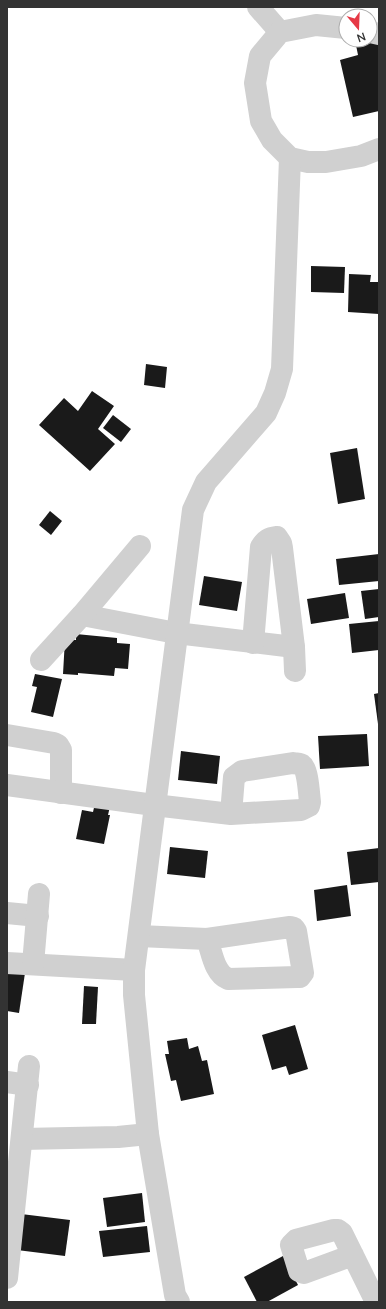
<svg xmlns="http://www.w3.org/2000/svg" width="386" height="1309" viewBox="0 0 386 1309" font-family="Lato,sans-serif">
  <style>
    .building { fill: #1a1a1a }
    .lines { fill: none; stroke-linecap: round; stroke-linejoin: round }
    .minor { stroke: #d0d0d0; stroke-width: 22 }
  </style>
  <rect width="100%" height="100%" fill="#fff"/>
  <!-- building -->
  <g class="building">
    <path d="M377 37 379 52V111L353 117 340 60 358 55 355 40H370Z"/>
    <path d="M311 266 345 267 344 293 311 292Z"/>
    <path d="M349 274 371 275 370 282H379V314L348 312Z"/>
    <path d="M146 364 167 367 165 388 144 385Z"/>
    <path d="M92 391 114 406 98 429 115 444 90 471 39 425 64 398 78 411Z"/>
    <path d="M113 415 131 429 121 442 103 428Z"/>
    <path d="M357 448 365 499 338 504 330 453Z"/>
    <path d="M50 511 62 521 51 535 39 525Z"/>
    <path d="M379 554V581L339 585 336 559Z"/>
    <path d="M204 576 242 582 237 611 199 605Z"/>
    <path d="M379 589V617L365 619 361 591Z"/>
    <path d="M345 593 349 618 311 624 307 599Z"/>
    <path d="M379 621V650L352 653 349 624Z"/>
    <path d="M76 634 117 638V643L130 644 128 669 115 668 114 676 78 673V675L63 674 65 639 76 640Z"/>
    <path d="M35 674 62 679 53 717 31 712 37 687 32 686Z"/>
    <path d="M379 693V724H378L374 694Z"/>
    <path d="M367 734 369 766 320 769 318 736Z"/>
    <path d="M181 751 220 756 217 784 178 780Z"/>
    <path d="M96 799 111 802 108 815H110L104 844 76 839 82 810 93 812Z"/>
    <path d="M170 847 208 851 205 878 167 874Z"/>
    <path d="M379 848V882L351 885 347 852Z"/>
    <path d="M347 885 351 916 317 921 314 890Z"/>
    <path d="M7 971 25 973 19 1013 7 1011Z"/>
    <path d="M84 986 98 987 96 1024H82Z"/>
    <path d="M295 1025 308 1069 289 1075 286 1066 272 1070 262 1035Z"/>
    <path d="M187 1038 189 1049 198 1046 202 1061 207 1060 214 1094 181 1101 176 1080 171 1081 165 1054H169L167 1041Z"/>
    <path d="M142 1193 145 1222 107 1227 103 1198Z"/>
    <path d="M13 1213 70 1220 65 1256 9 1249Z"/>
    <path d="M147 1226 150 1252 103 1257 99 1231Z"/>
    <path d="M283 1256 298 1285 267 1302H257L244 1277Z"/>
  </g>
  <g class="lines">
    <!-- minor -->
    <g class="minor">
      <path d="M258 7 280 32"/>
      <path d="M346 28 316 25 280 32 260 56 255 83 261 121 272 140 290 158 308 162H326L361 156 379 149"/>
      <path d="M370 32 379 34"/>
      <path d="M82 615 176 633 294 647"/>
      <path d="M253 643 261 547C265 540 269 538 277 537L281 543 282 548 294 647 295 671"/>
      <path d="M41 660 82 615 140 546"/>
      <path d="M7 735 54 743 58 745 61 750V793"/>
      <path d="M7 785 154 805 231 814 301 810 309 806 310 802C309 795 308 769 302 765 300 763 296 764 293 763L242 771 234 777 231 814"/>
      <path d="M7 913 38 916"/>
      <path d="M139 936 207 939 290 927 294 928 296 931 303 973 300 977H297L228 979C214 973 212 952 207 939"/>
      <path d="M7 963 134 970"/>
      <path d="M33 964 39 894"/>
      <path d="M7 1082 28 1085"/>
      <path d="M22 1139 118 1137 148 1134"/>
      <path d="M353 1255 304 1273 299 1271 291 1245 296 1240 334 1230H338L342 1233 376 1302"/>
      <path d="M7 1278 29 1066"/>
      <path d="M179 1302 175 1295 148 1134 134 995V970L193 510 206 482 266 413 275 393 282 369 290 158"/>
    </g>
  </g>
  <!-- border -->
  <rect width="386" height="1309" fill="none" stroke="#333333" stroke-width="16"/>
  <!-- north arrow -->
  <g transform="translate(358 28) rotate(161)"><circle r="19" fill="#ffffff" stroke="#adadad"/>
  <path d="M0-3L7 15L0 10L-7 15Z" fill="#e63946"/>
  <text y="-6" font-size="11" font-weight="bold" text-anchor="middle" fill="#333333">N</text>
  </g>
</svg>
